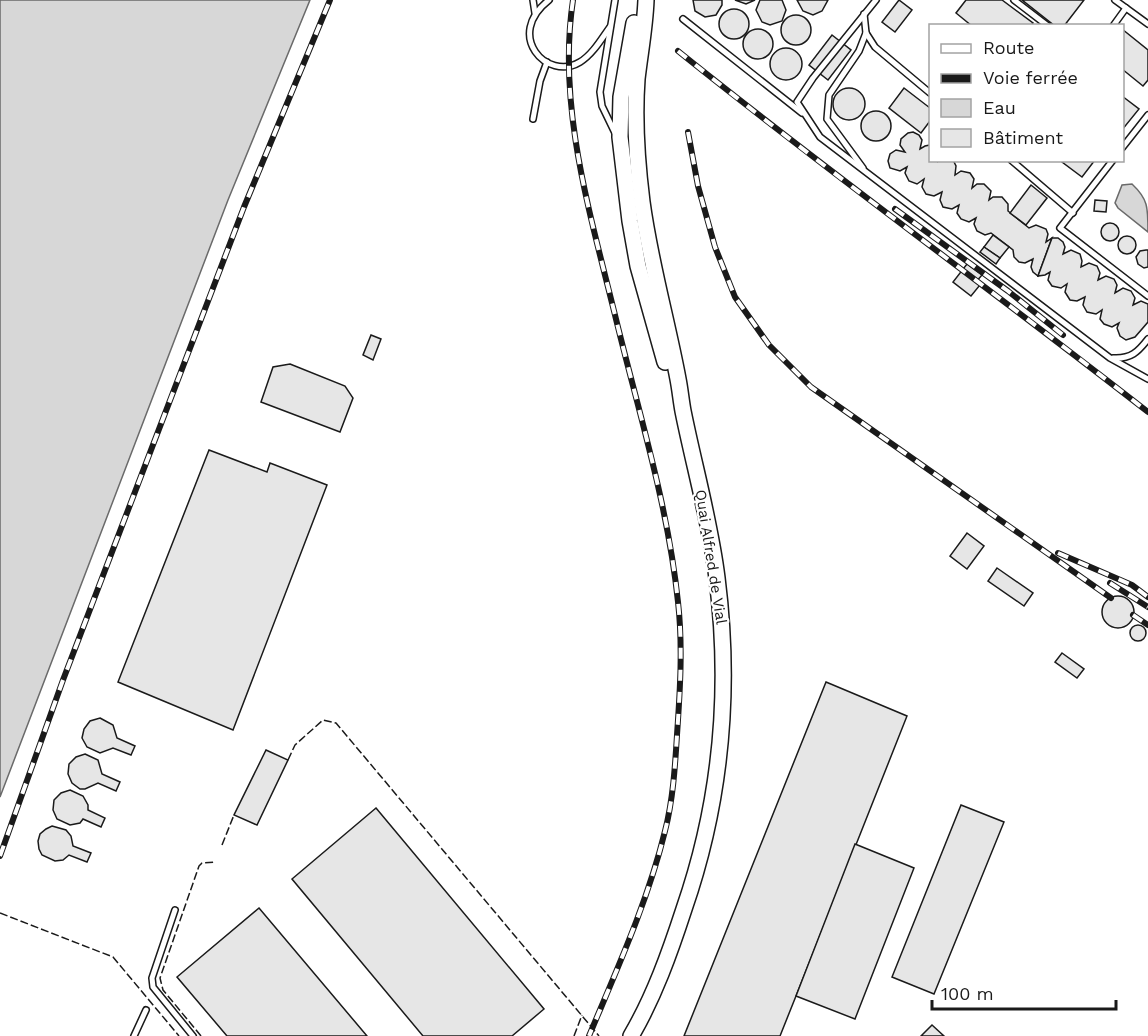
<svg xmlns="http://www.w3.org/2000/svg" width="1148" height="1036" viewBox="0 0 1148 1036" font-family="'Work Sans',sans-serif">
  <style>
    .water { fill: #d7d7d7; stroke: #6a6a6a; stroke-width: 1.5 }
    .building { fill: #e6e6e6; stroke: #1a1a1a; stroke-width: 1.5 }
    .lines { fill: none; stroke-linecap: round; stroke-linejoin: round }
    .lane-casing { stroke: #1a1a1a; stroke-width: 8 }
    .secondary-casing { stroke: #1a1a1a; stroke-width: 18 }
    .lane { stroke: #fff; stroke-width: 5 }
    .secondary { stroke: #fff; stroke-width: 15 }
    .rail-casing { stroke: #1a1a1a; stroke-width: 6 }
    .rail { stroke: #fff; stroke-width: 4; stroke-dasharray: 11; stroke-linecap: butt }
    .fence { stroke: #1a1a1a; stroke-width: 1.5; stroke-dasharray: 8 3; stroke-linecap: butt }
    .labels { text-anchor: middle; stroke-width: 4.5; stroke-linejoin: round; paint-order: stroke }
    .street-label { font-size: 15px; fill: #1a1a1a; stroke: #fff }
  </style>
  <rect width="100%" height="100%" fill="#fff"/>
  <!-- water -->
  <g class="water">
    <path d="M0 0H310L228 200 0 797Z"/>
    <path d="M1132 184C1148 199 1148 207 1148 232L1118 208 1115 203 1122 185Z"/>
  </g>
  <!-- building -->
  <g class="building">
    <path d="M693 0H722V5L716 15 705 17 695 11Z"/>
    <path d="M735 0H755L746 4Z"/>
    <path d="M760 0H782L786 10 782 21 770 25 762 22 756 10Z"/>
    <path d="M797 0H828L822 11 813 15 803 11Z"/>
    <path d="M899 0 912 10 895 32 882 22Z"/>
    <path d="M966 0H1002L1033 23 1031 26H972L956 13Z"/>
    <path d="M1022 0H1084L1064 26H1055Z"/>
    <circle cx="734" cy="24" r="15"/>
    <circle cx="796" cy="30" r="15"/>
    <path d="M1122 29 1148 50V80L1143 86 1122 69Z"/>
    <circle cx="758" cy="44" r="15"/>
    <path d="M832 35 851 50 828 80 809 65Z"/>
    <circle cx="786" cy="64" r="16"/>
    <path d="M904 88 930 108V121L921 133 889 108Z"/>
    <circle cx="849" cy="104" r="16"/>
    <path d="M1122 96 1139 109 1122 130Z"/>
    <circle cx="876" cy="126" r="15"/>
    <path d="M913 132 919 135 922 140 920 149 925 146 930 145V160H938L937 162 939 160H953L956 166 955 175 961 171 970 173 974 179 972 188 977 184H984L991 191 989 200 993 197H1002L1008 204V211L1029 228 1036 225 1046 229 1048 234 1046 242 1052 238 1038 276 1033 272 1031 267 1033 259 1025 263 1019 262 1014 257 1013 250 991 233 985 235 977 231 974 224 976 218 969 222 961 219 957 213 959 205 952 209 943 207 940 200 942 192 934 196 926 194 922 187 924 179 917 184 909 181 905 173 907 167 900 171 890 168 888 161 890 154 896 150 905 152 900 145 901 139 908 133Z"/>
    <path d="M1063 160H1095L1082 177 1062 162Z"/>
    <path d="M1031 185 1047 198 1026 225 1010 213Z"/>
    <path d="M1095 200 1107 201 1106 212 1094 211Z"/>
    <circle cx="1110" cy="232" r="9"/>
    <path d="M993 235 1009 247 1000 258 984 247Z"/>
    <circle cx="1127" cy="245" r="9"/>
    <path d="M1052 238H1058L1063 242 1065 247 1063 254 1071 250 1080 254 1082 261 1081 267 1089 263 1097 266 1100 273 1098 280 1106 276 1114 279 1117 285 1115 293 1123 288 1131 291 1135 298 1133 305 1141 301 1148 304V322L1135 337 1126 340 1120 336 1117 328 1119 323 1112 327 1104 324 1100 319 1102 310 1096 314 1087 312 1083 305 1085 297 1077 301 1070 300 1065 292 1067 284 1061 288 1052 286 1048 280 1050 272 1045 275 1038 276Z"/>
    <path d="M984 247 1000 258 996 264 980 252Z"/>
    <path d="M1146 250H1148V267L1144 268 1138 264 1136 257 1140 251Z"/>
    <path d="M967 264 982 275 976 282 980 285 971 296 953 282Z"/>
    <path d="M371 335 381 339 373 360 363 355Z"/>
    <path d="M290 364 345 386 353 398 340 432 261 402 273 367Z"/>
    <path d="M209 450 267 472 270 463 327 485 233 730 118 682Z"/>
    <path d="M967 533 984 546 967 569 950 556Z"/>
    <path d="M997 568 1033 593 1024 606 988 581Z"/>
    <circle cx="1118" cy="612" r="16"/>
    <circle cx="1138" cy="633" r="8"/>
    <path d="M1062 653 1084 669 1077 678 1055 662Z"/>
    <path d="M826 682 907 716 796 996 780 1036H684Z"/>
    <path d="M100 718 113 725 117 738 135 746 131 755 113 748 100 753 87 747 82 738 84 729 90 721Z"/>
    <path d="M266 750 288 760 257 825 234 815Z"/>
    <path d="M85 754 98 760 102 774 120 782 116 791 98 783 85 789H80L72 783 68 774 69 764 76 757Z"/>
    <path d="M70 790 83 796 88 805V810L105 818 101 827 83 819 80 823 70 825 57 819 53 810 54 800 61 793Z"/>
    <path d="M961 805 1004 822 934 994 892 977Z"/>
    <path d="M376 808 544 1009 512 1036H423L292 879Z"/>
    <path d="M52 826 66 830 71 836 73 846 91 853 87 862 69 855 63 860 55 861 42 855 39 849 38 841 40 834 46 829Z"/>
    <path d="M855 844 914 868 855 1019 796 996Z"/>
    <path d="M259 908 367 1036H227L177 977Z"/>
    <path d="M932 1025 944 1036H921Z"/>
  </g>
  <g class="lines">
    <!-- lane casing -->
    <g class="lane-casing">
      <g id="lane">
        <path d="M533 0 535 13"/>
        <path d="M549 0C504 35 547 82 580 62 593 54 602 38 610 27"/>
        <path d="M615 0 600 92 602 106 616 135"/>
        <path d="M876 0 813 78 797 102 820 137 1110 358 1148 379"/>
        <path d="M1014 0 1048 26"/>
        <path d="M1115 0 1148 24"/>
        <path d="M864 14 866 33 875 47 930 93"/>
        <path d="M683 19 802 113"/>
        <path d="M1113 26 1126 8"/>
        <path d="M533 119 540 81 547 62"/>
        <path d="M1122 148 1148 115"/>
        <path d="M1011 160 1073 213"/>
        <path d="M1113 160 1060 228 1148 296"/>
        <path d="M863 168 827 119 829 95 859 51 866 33"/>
        <path d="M1113 358C1131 359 1138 352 1148 339"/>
        <path d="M175 910 152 978 153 987 193 1036"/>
        <path d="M134 1036 146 1010"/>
      </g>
    </g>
    <!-- secondary casing -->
    <g class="secondary-casing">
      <g id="secondary">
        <path d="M634 23 621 97 620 137 630 221 638 266 665 362"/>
        <path d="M631 1036C654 997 670 952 684 909 721 802 731 689 717 578 710 521 694 466 683 411 681 400 680 389 678 379 667 320 650 262 642 202 637 162 634 120 637 79 640 53 645 27 646 0"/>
      </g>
    </g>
    <!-- lane -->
    <use href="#lane" class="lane"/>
    <!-- secondary -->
    <use href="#secondary" class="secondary"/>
    <!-- rail casing -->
    <g class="rail-casing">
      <g id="rail">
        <path d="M573 0C557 106 590 213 615 315 638 410 668 505 678 602 683 646 680 691 677 735 675 767 673 800 665 831 648 901 617 969 589 1036"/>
        <path d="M678 51C832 175 992 290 1148 412"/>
        <path d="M688 132 698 186 715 247 735 297 769 345 811 387 1111 598"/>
        <path d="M895 209 1008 291 1063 335"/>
        <path d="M1058 553 1132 585 1148 597"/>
        <path d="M1110 583 1148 607"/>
        <path d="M1133 615 1148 625"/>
        <path d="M0 856 63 680 244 207 330 0"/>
      </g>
    </g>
    <!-- rail -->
    <use href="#rail" class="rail"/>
    <!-- fence -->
    <g class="fence">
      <path d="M288 760 295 745 323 720 336 723 599 1036"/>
      <path d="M222 845 234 815"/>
      <path d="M0 913 113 957 179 1036"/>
      <path d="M201 1036 163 990 160 978 199 866 202 863 215 862"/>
      <path d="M574 1036 582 1015"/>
    </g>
  </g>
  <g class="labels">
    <!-- street labels -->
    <g class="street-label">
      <text transform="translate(711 557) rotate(81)" y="5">Quai Alfred de Vial</text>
    </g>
  </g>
  <!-- legend -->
  <rect x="929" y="24" width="195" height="138" fill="#ffffff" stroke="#a3a3a3" stroke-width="1.5"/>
  <rect x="941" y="44" width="30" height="9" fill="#ffffff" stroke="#a3a3a3" stroke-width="1.5"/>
  <text x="983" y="54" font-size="18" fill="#1a1a1a">Route</text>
  <rect x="941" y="74" width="30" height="9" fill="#1a1a1a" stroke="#a3a3a3" stroke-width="1.5"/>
  <text x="983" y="84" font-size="18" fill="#1a1a1a">Voie ferrée</text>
  <rect x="941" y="99" width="30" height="18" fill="#d7d7d7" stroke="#a3a3a3" stroke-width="1.5"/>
  <text x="983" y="114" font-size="18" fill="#1a1a1a">Eau</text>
  <rect x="941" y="129" width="30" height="18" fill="#e6e6e6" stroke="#a3a3a3" stroke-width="1.5"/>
  <text x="983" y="144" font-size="18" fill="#1a1a1a">Bâtiment</text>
  <!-- scale -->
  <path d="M932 1000v9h184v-9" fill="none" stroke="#1a1a1a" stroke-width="3"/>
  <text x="941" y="1000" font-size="18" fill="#1a1a1a" stroke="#ffffff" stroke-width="4.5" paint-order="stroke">100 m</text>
</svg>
